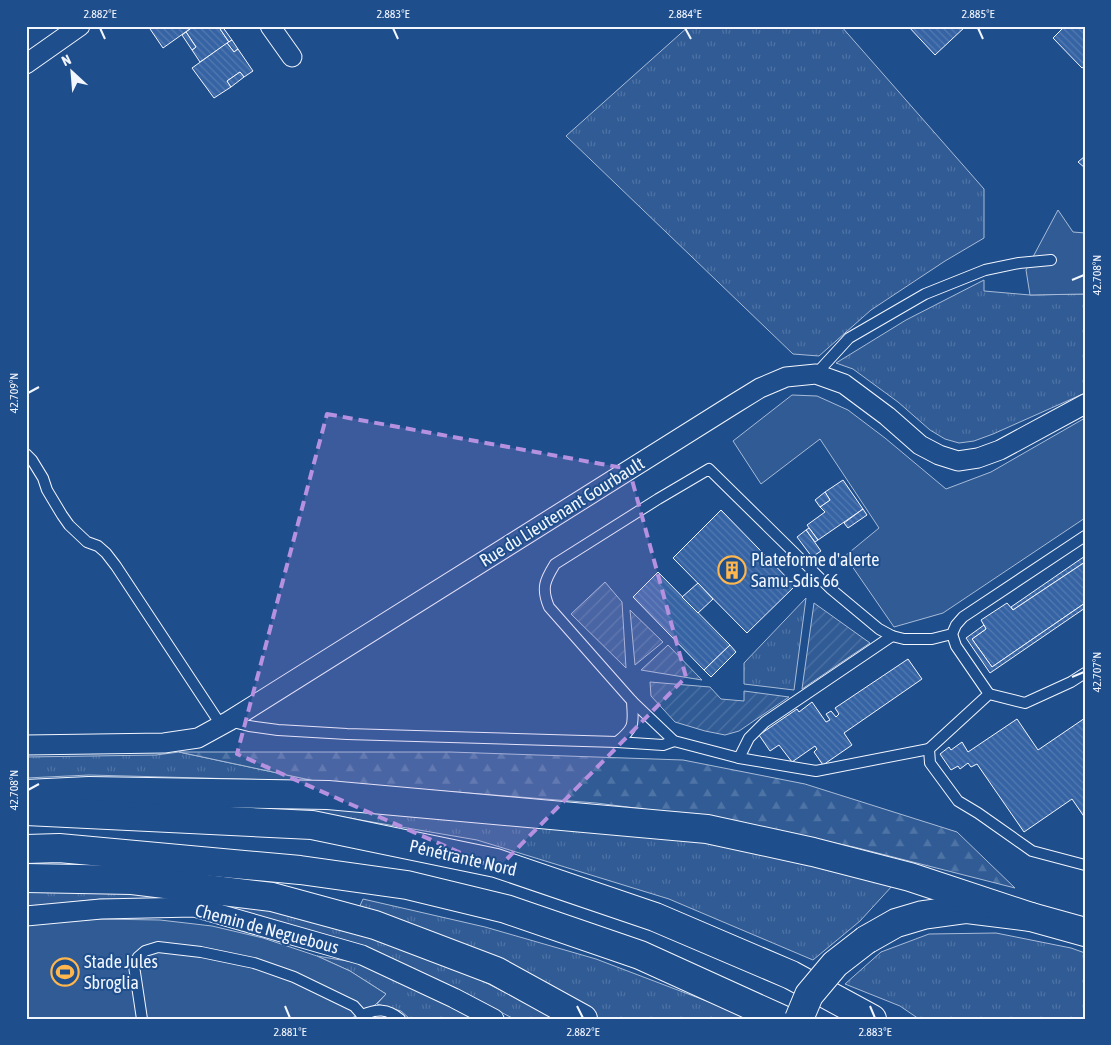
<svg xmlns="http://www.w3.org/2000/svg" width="1111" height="1045" viewBox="0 0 1111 1045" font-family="'Asap Condensed',sans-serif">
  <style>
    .grass { fill: url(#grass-tufts); stroke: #a8bbd7 }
    .forest { fill: url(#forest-firs); stroke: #a8bbd7 }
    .garden { fill: url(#garden-furrows); stroke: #a8bbd7 }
    .built { fill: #305b95; stroke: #a8bbd7 }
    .building { fill: url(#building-back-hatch); stroke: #f2f6ff }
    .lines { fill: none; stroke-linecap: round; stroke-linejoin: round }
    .lane-casing { stroke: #f2f6ff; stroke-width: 12 }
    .street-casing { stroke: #f2f6ff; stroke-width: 21 }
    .secondary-casing { stroke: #f2f6ff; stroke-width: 30 }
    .highway-casing { stroke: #f2f6ff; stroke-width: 30 }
    .lane { stroke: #1f4e8c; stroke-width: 10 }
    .street { stroke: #1f4e8c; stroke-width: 19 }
    .secondary { stroke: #1f4e8c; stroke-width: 28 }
    .highway { stroke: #1f4e8c; stroke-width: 28 }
    .secondary-bridge-casing { stroke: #f2f6ff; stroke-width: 30; stroke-linecap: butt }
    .secondary-bridge { stroke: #1f4e8c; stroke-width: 28 }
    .marked { fill: #b691df; fill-opacity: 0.2; stroke: #b691df; stroke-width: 4; stroke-dasharray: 10 6; stroke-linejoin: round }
    .ticks { fill: none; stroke: #f2f6ff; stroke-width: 2 }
    .labels { text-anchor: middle; stroke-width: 4; stroke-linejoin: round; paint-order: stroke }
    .street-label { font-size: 18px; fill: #f2f6ff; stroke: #1f4e8c }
    .poi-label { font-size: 18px; fill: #f2f6ff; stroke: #1f4e8c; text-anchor: start }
    .neatline { fill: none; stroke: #f2f6ff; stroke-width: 2 }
    .ticks-label { font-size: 12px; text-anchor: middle; fill: #f2f6ff }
  </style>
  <defs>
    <pattern id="grass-tufts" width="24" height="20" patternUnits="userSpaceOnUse" patternTransform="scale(1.25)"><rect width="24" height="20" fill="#305b95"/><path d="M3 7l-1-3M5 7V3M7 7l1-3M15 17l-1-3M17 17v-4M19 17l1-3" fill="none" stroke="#4e73a5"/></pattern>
    <pattern id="forest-firs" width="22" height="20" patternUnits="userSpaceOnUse" patternTransform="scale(1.25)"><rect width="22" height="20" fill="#305b95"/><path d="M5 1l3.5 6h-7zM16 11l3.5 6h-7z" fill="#4e73a5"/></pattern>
    <pattern id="garden-furrows" width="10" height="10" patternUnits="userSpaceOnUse" patternTransform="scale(1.25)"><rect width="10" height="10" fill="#305b95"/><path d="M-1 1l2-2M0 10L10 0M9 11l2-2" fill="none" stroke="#4e73a5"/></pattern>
    <pattern id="building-back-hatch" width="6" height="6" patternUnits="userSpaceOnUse" patternTransform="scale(1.25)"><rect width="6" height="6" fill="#3563a3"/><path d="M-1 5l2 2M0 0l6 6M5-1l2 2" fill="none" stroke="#537ab1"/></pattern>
  </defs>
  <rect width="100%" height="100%" fill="#1f4e8c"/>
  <!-- grass -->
  <g class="grass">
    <path d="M689 26H841L984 189V238L945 261 871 310 819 356 793 354 566 136Z"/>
    <path d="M984 280V291L1030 295 1085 294V393L993 434 974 441 959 443 945 439 930 430 898 402 853 369 836 363 906 320Z"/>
    <path d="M806 598 794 690 744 684V663Z"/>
    <path d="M179 752 315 781 89 775 26 778V757L156 755Z"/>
    <path d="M211 800 449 813 680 838 804 860 893 885 860 921 813 960 669 899 477 840 343 817Z"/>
    <path d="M26 889H94L196 898 277 910 340 926 397 945 465 972 543 1012 554 1019H514L459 990 365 946 196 901 101 899 26 907Z"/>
    <path d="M363 899 485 927 596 959 725 1008 747 1019H595L358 910Z"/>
    <path d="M996 933 1071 948 1085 953V1019H919L900 1006 845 984 881 952 929 934Z"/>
    <path d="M317 956 359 963 476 1019H410L401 1011 377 1004 386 994 350 971Z"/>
  </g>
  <!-- forest -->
  <path class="forest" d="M179 752H450L683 760 805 784 957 832 1015 888 854 847 715 818 596 803 315 781Z"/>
  <!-- garden -->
  <g class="garden">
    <path d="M605 582 622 602 626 668 571 614Z"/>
    <path d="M814 603 870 643 802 689Z"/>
    <path d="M630 610 663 642 635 665Z"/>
    <path d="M668 645 702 680 641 670Z"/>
    <path d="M650 682 710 687 721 699 744 701V691L789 697 739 731 725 735 705 731 675 722 651 696Z"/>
  </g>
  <!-- built -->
  <g class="built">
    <path d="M1058 210 1073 232 1085 233V294L1030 295 1026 270Z"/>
    <path d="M792 395 817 396 848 410 885 438 946 489 991 472 1085 418V518L943 613 894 627 845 556 879 528 820 439 761 484 733 441Z"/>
    <path d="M97 919 160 920 212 926 263 938 317 956 350 971 386 994 375 1005 350 1019H26V925Z"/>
  </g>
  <!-- building -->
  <g class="building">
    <path d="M148 26H194L163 48Z"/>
    <path d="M194 26H218L229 42 200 62 192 50 196 47 186 32Z"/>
    <path d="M218 26H222L232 40 229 42Z"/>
    <path d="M908 26H966L935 55Z"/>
    <path d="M1065 26H1085V66L1082 68 1053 38Z"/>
    <path d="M186 32 196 47 192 50 182 35Z"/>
    <path d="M232 40 238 49 234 52 227 43Z"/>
    <path d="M227 43 234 52 238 49 253 71 244 77 240 72 227 81 231 87 214 98 192 68Z"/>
    <path d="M240 72 244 77 231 87 227 81Z"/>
    <path d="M1085 156V168L1078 162Z"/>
    <path d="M843 480 863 509 818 540 807 525 825 512 820 507 830 500 825 492Z"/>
    <path d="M825 492 830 500 820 507 815 500Z"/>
    <path d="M863 509 867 515 848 528 844 523Z"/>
    <path d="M721 510 795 586 747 633 673 558Z"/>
    <path d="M809 528 818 540 815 542 806 530Z"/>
    <path d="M806 530 821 551 812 557 797 537Z"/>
    <path d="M1085 556V562L1013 610 1011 607Z"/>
    <path d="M1085 562V603L992 667 972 639 986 629 981 620 1007 603 1013 610Z"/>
    <path d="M658 572 730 645 704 670 633 597Z"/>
    <path d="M698 583 713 599 698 613 682 597Z"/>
    <path d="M1085 603V608L990 673 966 638 984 625 986 629 972 639 992 667Z"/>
    <path d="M730 645 736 652 711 677 704 670Z"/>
    <path d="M908 659 922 679 844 733 852 745 823 765 814 752 817 749 815 746 792 762 779 745 770 751 759 735 797 709 799 712 812 702 826 722 830 720 826 714 831 711 836 717 839 714 835 708Z"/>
    <path d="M1085 718V818L1072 799 1024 832 977 764 971 767 968 763 960 769 958 766 951 770 940 754 949 747 951 750 962 742 968 752 1017 719 1038 750Z"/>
  </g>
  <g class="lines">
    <!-- lane casing -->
    <g class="lane-casing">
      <g id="lane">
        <path d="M816 374 849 338 925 294 985 270 1019 263 1051 260"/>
        <path d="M26 454 32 460 43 478 47 490 62 515 69 525 87 542 98 546 106 553 116 566 221 725"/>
        <path d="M952 634 956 646 989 694"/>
        <path d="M892 636 765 722 749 738 739 758 816 771 929 749"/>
        <path d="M1085 673 1071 682 1025 703 989 694 929 749 930 763 958 801 978 813 1032 851 1085 865"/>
        <path d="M229 721 249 726 278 730 347 734 617 742 663 745 674 741"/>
        <path d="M617 742C636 727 633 723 632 701"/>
        <path d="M739 758 674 741 632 701 549 607C541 588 545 580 555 564L658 499 709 469 831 589 879 629 892 636 904 639H932L952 634 956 625 963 617 1085 536"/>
        <path d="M362 1015C377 1009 387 1008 400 1019"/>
        <path d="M142 1019 134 966 138 957 145 951 158 947 201 952 254 963 294 977 354 1006 362 1015 361 1019"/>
      </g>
    </g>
    <!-- street casing -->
    <g class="street-casing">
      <g id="street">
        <path d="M270 26 292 57"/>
        <path d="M26 64 80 26"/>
        <path d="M26 745 164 743 198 738 229 721 734 404 760 388 786 377 816 374 844 384 887 416 920 445 939 455 958 461 978 458 1000 450 1085 404"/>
        <path d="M26 916 101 909 194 907 362 955 454 998 494 1019"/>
      </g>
    </g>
    <!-- secondary casing -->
    <g class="secondary-casing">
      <path id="secondary" d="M866 940 896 923 923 915 967 909 1031 917 1085 932"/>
    </g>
    <!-- highway casing -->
    <g class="highway-casing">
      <g id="highway">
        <path d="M26 794 89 791 328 795 707 829 813 852 910 877 1031 917"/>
        <path d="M26 811 312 825 496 863 655 917 791 975 872 1019"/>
        <path d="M26 849 59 848 300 870 407 885 506 909 640 955 781 1019"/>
        <path d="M26 878 132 880 272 897 375 925 496 971 583 1019"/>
      </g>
    </g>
    <!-- lane -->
    <use href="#lane" class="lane"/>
    <!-- street -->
    <use href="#street" class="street"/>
    <!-- secondary -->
    <use href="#secondary" class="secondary"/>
    <!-- highway -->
    <use href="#highway" class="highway"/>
    <!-- secondary-bridge casing -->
    <g class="secondary-bridge-casing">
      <path id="secondary-bridge" d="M799 1019 809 995 835 964 866 940"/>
    </g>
    <!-- secondary-bridge -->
    <use href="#secondary-bridge" class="secondary-bridge"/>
  </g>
  <!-- marked area -->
  <path class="marked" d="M327 414 629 469 686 677 497 869 237 754Z"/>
  <!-- ticks -->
  <path class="ticks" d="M100 28 105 39M393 28 398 39M685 28 691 39M978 28 983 39M1072 280 1084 275M28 393 39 387M1072 677 1084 672M28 790 39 784M285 1006 290 1018M577 1006 583 1018M870 1006 875 1018"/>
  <!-- icons -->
  <defs>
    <g id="building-ring" transform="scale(1.4375)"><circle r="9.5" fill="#1f4e8c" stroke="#ffb74d" stroke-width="1.5"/><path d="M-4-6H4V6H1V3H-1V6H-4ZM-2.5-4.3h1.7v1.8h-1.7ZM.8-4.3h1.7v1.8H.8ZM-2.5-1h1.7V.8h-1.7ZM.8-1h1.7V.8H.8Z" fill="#ffb74d"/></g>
    <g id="stadium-ring" transform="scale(1.4375)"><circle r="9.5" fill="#1f4e8c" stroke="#ffb74d" stroke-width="1.5"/><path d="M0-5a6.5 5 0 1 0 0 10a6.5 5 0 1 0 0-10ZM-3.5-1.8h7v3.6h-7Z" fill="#ffb74d"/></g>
  </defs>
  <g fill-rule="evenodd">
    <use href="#building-ring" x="732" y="570"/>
    <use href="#stadium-ring" x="65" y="972"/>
  </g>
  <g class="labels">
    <!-- street labels -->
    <g class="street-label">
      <text transform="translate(562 512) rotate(-32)" y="6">Rue du Lieutenant Gourbault</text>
      <text transform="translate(463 858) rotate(13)" y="6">Pénétrante Nord</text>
      <text transform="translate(267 929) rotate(15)" y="6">Chemin de Neguebous</text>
    </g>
    <!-- poi labels -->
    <g class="poi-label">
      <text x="751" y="566">Plateforme d'alerte<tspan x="751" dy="21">Samu-Sdis 66</tspan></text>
      <text x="84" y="968">Stade Jules<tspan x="84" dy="21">Sbroglia</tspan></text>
    </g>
  </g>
  <!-- border -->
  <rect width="1111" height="1045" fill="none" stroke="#1f4e8c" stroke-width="55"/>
  <!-- north arrow -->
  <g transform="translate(72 72) rotate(334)" stroke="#1f4e8c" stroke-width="4" paint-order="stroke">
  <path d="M0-4L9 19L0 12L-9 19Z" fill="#f2f6ff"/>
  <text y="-8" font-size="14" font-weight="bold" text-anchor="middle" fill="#f2f6ff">N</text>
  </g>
  <rect x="28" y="28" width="1056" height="990" class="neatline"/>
  <g class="ticks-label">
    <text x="100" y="18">2.882°E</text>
    <text x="393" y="18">2.883°E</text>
    <text x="685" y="18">2.884°E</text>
    <text x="978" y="18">2.885°E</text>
    <text transform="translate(1097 275) rotate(-90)" y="4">42.708°N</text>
    <text transform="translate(14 393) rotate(-90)" y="4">42.709°N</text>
    <text transform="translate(1097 672) rotate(-90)" y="4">42.707°N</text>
    <text transform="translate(14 790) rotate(-90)" y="4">42.708°N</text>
    <text x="290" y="1036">2.881°E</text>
    <text x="583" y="1036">2.882°E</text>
    <text x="875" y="1036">2.883°E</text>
  </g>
</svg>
